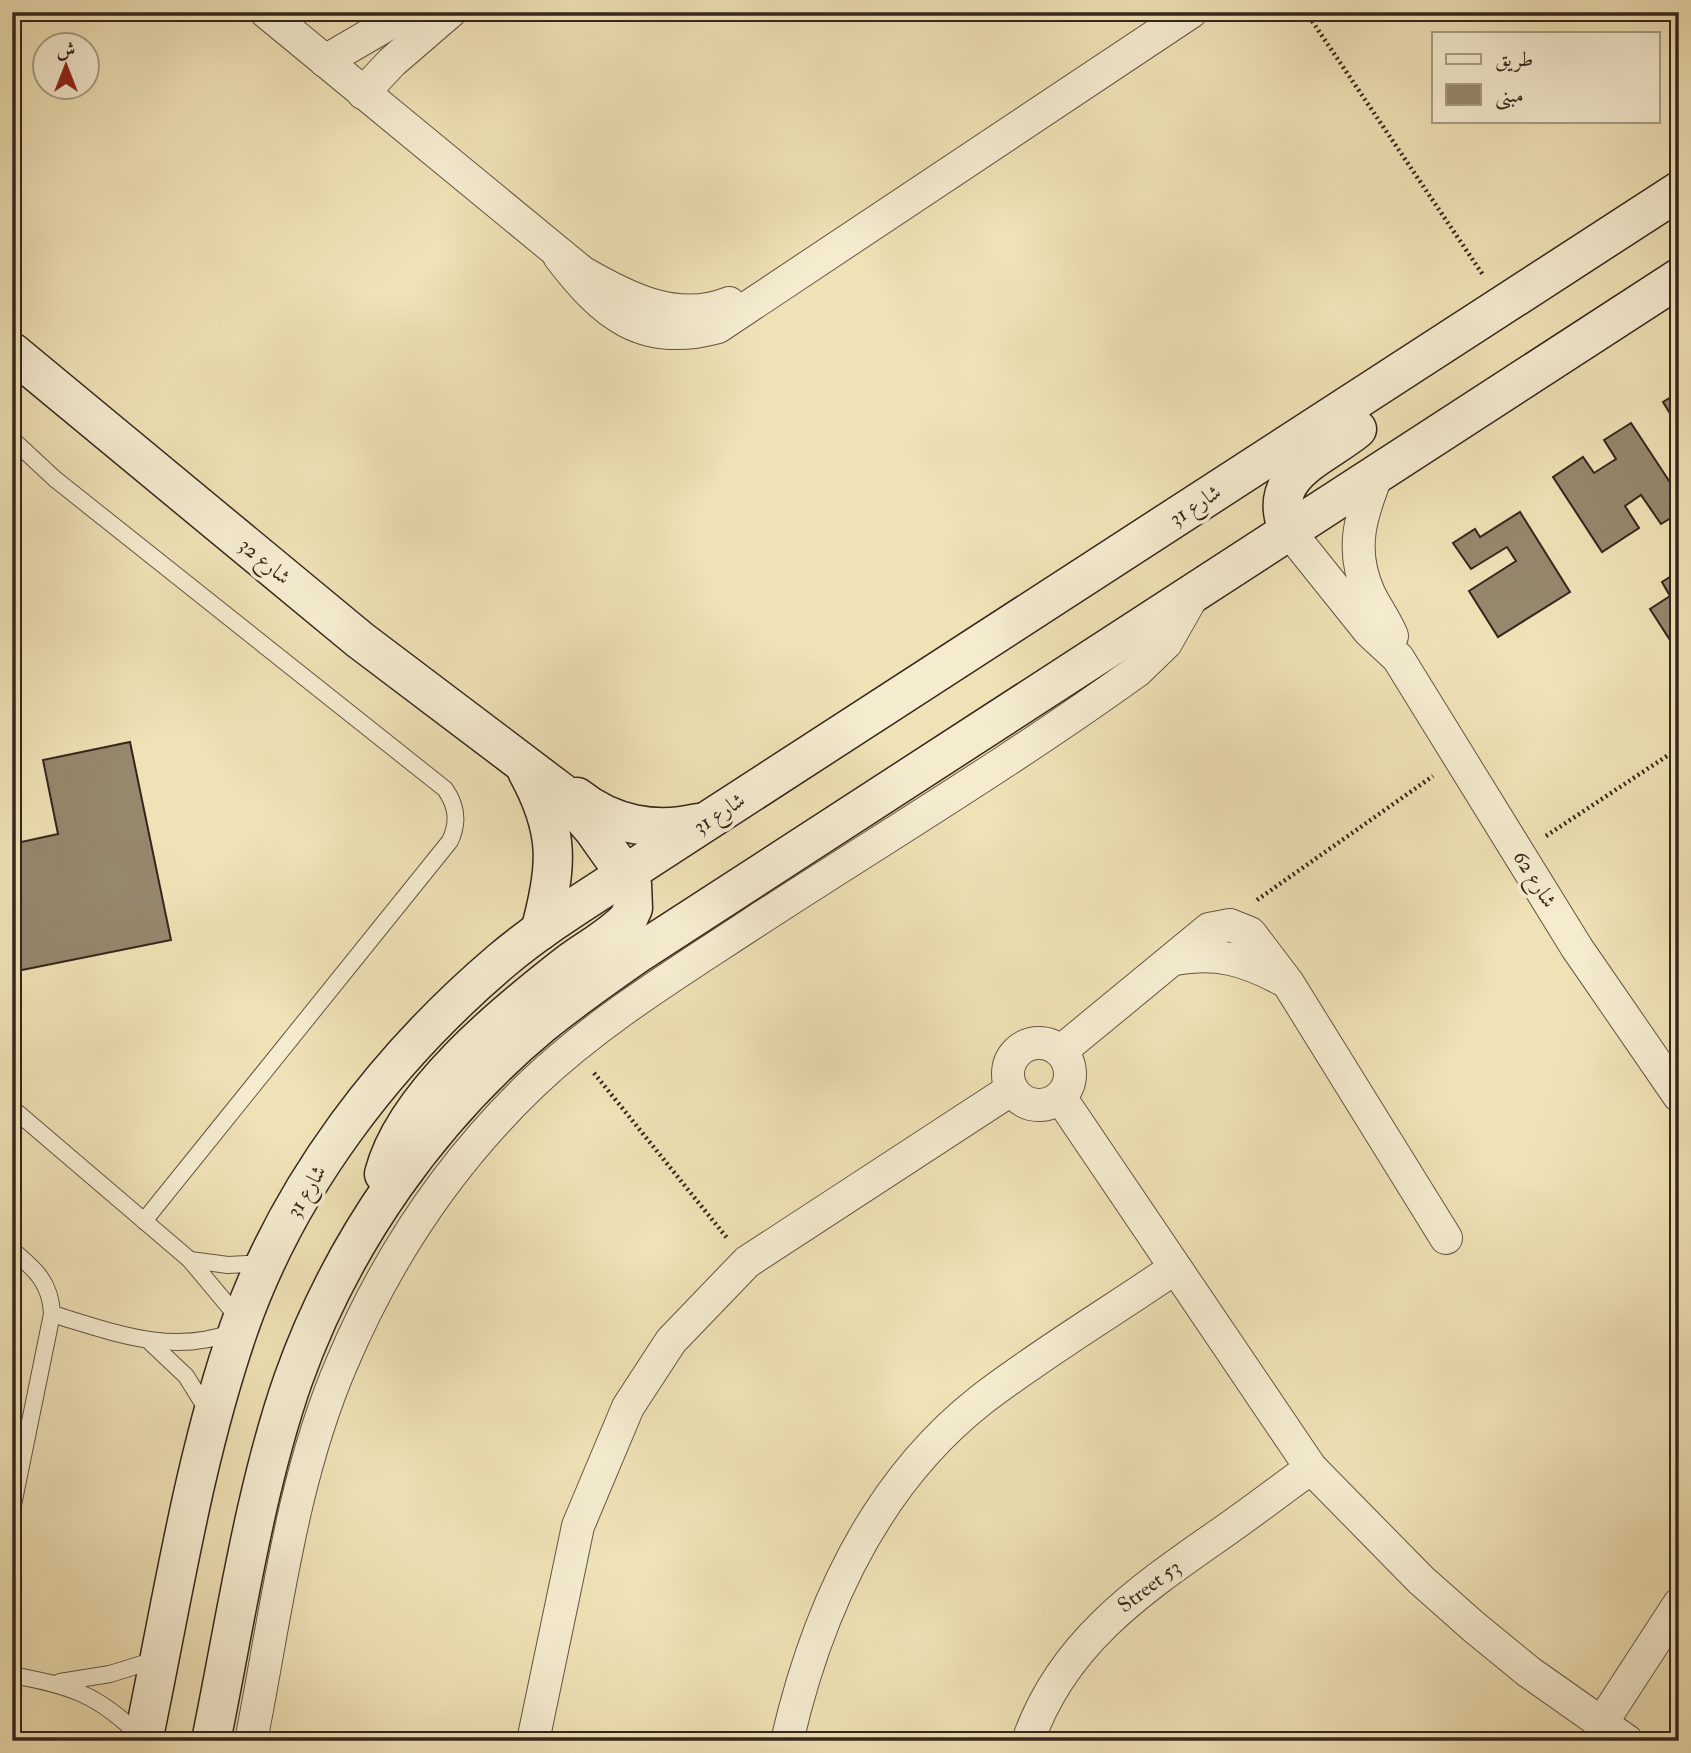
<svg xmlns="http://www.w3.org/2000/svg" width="1691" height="1753" viewBox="0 0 1691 1753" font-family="'IM FELL Double Pica',Amiri,serif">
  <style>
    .building { fill: #96886d; stroke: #35261d; stroke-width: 2 }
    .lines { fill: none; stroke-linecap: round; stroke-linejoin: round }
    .lane-casing { stroke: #645543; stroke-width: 18 }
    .street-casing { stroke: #645543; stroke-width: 34 }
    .secondary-casing { stroke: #35261d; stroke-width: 41 }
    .path { stroke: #35261d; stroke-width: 4.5; stroke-dasharray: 2 3.5; stroke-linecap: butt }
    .lane { stroke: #f5ecd0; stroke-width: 16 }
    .street { stroke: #f5ecd0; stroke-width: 32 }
    .secondary { stroke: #f5ecd0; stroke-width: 38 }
    .labels { text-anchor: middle; stroke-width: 7; stroke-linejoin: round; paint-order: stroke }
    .street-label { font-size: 21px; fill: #35261d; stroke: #f5ecd0 }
  </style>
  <rect width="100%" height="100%" fill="#efe2b6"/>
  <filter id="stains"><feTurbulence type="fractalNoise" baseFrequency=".00286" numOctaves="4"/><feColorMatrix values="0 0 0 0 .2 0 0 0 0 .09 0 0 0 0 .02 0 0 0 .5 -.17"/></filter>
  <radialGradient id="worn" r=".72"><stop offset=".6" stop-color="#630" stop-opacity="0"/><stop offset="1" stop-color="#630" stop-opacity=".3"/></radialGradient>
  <!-- building -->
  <g class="building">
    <path d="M1679 392V428L1663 402Z"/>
    <path d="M1631 423 1679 496V513L1661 524 1641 495 1625 506 1639 528 1602 552 1553 477 1583 457 1594 473 1616 459 1604 440Z"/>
    <path d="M1520 512 1570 592 1498 637 1469 591 1516 561 1507 547 1471 569 1453 543 1475 529 1480 537Z"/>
    <path d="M1679 571V654L1650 609 1670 596 1662 582Z"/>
    <path d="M130 742 171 940 12 972V844L58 834 43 760Z"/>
  </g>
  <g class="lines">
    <!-- lane casing -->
    <g class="lane-casing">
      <g id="lane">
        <path d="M12 439 55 479 445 789C457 806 459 822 450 841L144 1221"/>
        <path d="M12 1108 190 1260 241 1321"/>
        <path d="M12 1250C35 1269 51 1283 52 1314L12 1510"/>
        <path d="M190 1260 228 1265 264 1263"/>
        <path d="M52 1314C113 1332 171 1356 233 1332"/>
        <path d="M151 1343 186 1376 209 1413"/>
        <path d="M12 1675C71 1686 98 1694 142 1738"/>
        <path d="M60 1682 110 1674 158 1659"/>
      </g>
    </g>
    <!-- street casing -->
    <g class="street-casing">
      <g id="street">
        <path d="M266 12 582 272C627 298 677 324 729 303"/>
        <path d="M325 61 409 12"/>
        <path d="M363 93 392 62 450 12"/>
        <path d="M559 256C603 314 642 348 718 327L1191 12"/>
        <path d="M1378 472C1361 514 1349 549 1369 593 1376 608 1386 621 1392 636"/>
        <path d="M1288 530 1369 631 1398 658 1577 948 1679 1096"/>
        <path d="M1174 959C1216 951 1246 960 1283 980"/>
        <circle cx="1039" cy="1074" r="31"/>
        <path d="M1061 1051 1209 929 1230 925 1250 933 1288 983 1446 1238"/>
        <path d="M1060 1097 1311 1468 1421 1580 1474 1627 1529 1672 1627 1741"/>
        <path d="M1601 1724 1679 1604"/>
        <path d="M251 1741C276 1615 291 1481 342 1363 386 1259 450 1163 531 1085 597 1022 674 975 750 925 879 841 1012 761 1137 671L1166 643 1196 590"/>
        <path d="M533 1741 578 1526 628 1407 671 1341 747 1262 1012 1089"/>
        <path d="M787 1741C817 1611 873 1485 981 1400 1042 1353 1111 1312 1175 1268"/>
        <path d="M1028 1741C1061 1645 1137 1592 1216 1537 1248 1515 1279 1491 1311 1468"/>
      </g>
    </g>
    <!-- secondary casing -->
    <g class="secondary-casing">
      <g id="secondary">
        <path d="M12 352 360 640 561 792 593 829 632 884 633 908 628 919C611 937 588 949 568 964 505 1013 404 1095 384 1174"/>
        <path d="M1288 530C1265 474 1322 458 1357 429"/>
        <path d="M527 771C560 831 558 866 540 931"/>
        <path d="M577 797C612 825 655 833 698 823"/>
        <path d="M143 1741C172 1603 193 1461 239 1328 289 1185 387 1058 501 961 540 928 584 901 627 873L1679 191"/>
        <path d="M211 1741C235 1624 254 1492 293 1380 342 1242 430 1117 542 1024 574 998 607 975 640 952L1679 278"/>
      </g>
    </g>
    <!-- path -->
    <g class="path">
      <path d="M1306 12 1483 275"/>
      <path d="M1546 836 1679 748"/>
      <path d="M1257 900 1433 776"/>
      <path d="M594 1073 727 1238"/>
    </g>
    <!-- lane -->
    <use href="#lane" class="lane"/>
    <!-- street -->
    <use href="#street" class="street"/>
    <!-- secondary -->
    <use href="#secondary" class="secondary"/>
  </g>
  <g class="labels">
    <!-- street labels -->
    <g class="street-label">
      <text transform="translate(1195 505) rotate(-33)" y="7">شارع 31</text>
      <text transform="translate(265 561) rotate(40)" y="7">شارع 32</text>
      <text transform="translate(719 813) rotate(-33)" y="7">شارع 31</text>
      <text transform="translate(1535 879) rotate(58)" y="7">شارع 62</text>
      <text transform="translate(306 1191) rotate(-59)" y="7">شارع 31</text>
      <text transform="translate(1149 1586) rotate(-37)" y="7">Street 53</text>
    </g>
  </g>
  <!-- margin -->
  <rect width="1691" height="1753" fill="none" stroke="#efe2b6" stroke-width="42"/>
  <rect x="14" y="14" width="1663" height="1725" fill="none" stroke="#35261d" stroke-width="3.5"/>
  <rect x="21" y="21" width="1649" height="1711" fill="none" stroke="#35261d" stroke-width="2"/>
  <!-- legend -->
  <rect x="1432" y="32" width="228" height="91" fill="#f5ecd0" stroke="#a89d88" stroke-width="2"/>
  <rect x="1446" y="54" width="35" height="10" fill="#f5ecd0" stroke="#a89d88" stroke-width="2"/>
  <text x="1495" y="66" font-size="21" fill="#35261d">طريق</text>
  <rect x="1446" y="84" width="35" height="21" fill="#96886d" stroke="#a89d88" stroke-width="2"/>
  <text x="1495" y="102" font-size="21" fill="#35261d">مبنى</text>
  <!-- north arrow -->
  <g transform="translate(66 66)"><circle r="33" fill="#f5ecd0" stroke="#a89d88" stroke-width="2"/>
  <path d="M0-5L12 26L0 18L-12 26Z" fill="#8f2418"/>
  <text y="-10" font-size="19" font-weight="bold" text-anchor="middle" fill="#35261d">ش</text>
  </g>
  <rect width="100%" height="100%" filter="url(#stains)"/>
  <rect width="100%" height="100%" fill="url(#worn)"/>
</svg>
